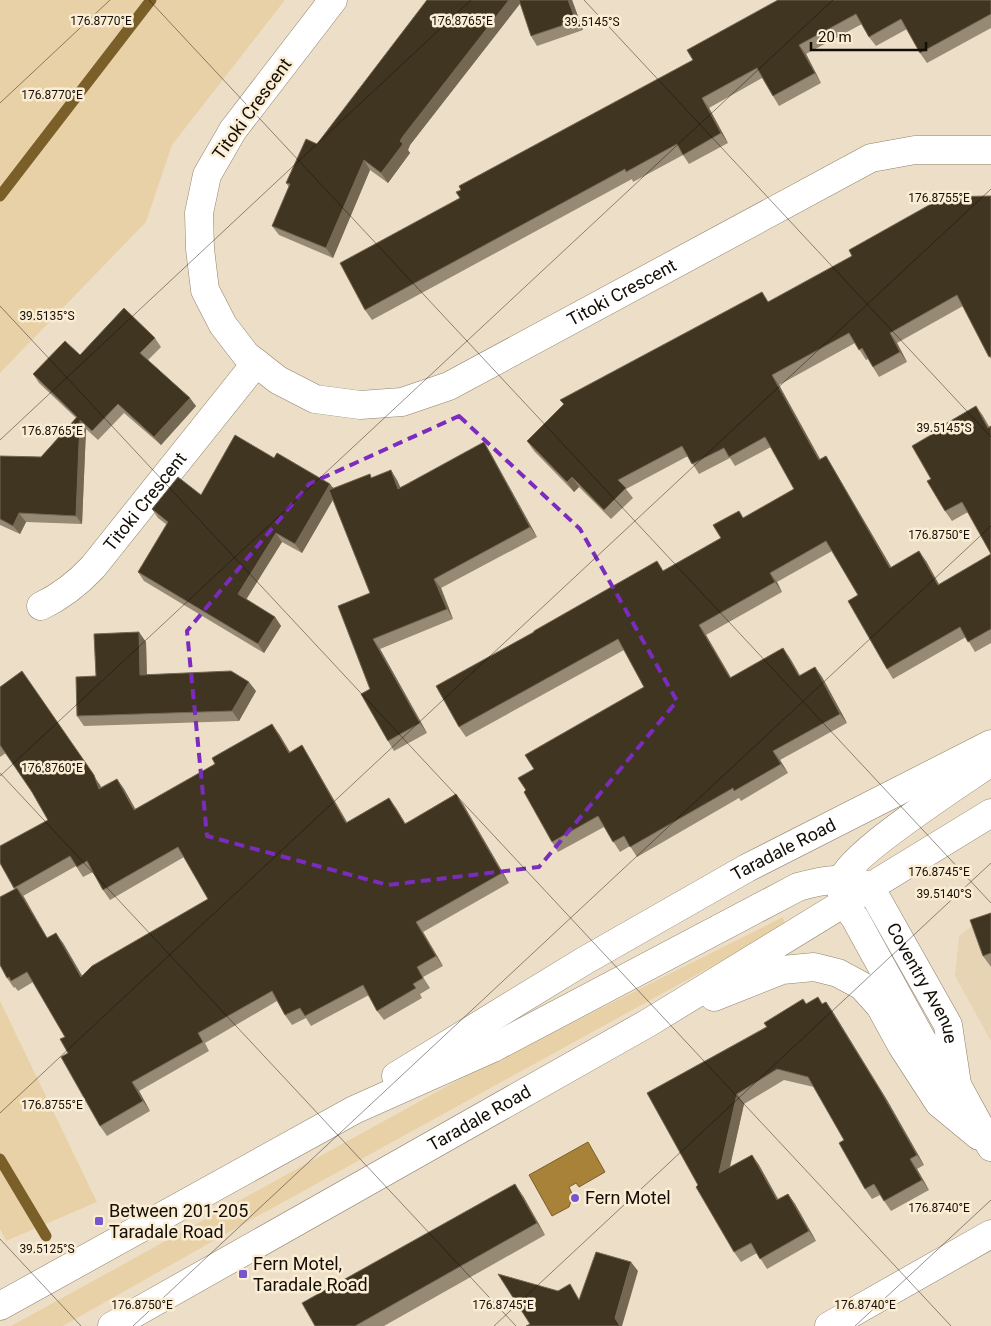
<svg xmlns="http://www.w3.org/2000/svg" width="991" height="1326" viewBox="0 0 991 1326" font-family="Roboto,sans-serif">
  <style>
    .built { fill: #e6d4b5 }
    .green { fill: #e9d1a7 }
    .water { fill: #a88238; stroke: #7b5f29 }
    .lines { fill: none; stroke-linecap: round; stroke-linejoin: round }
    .stream { stroke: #7b5f29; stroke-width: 11 }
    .street-casing { stroke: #8f826c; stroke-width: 29 }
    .secondary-casing { stroke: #8f826c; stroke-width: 29 }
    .street { stroke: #fff; stroke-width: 28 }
    .secondary { stroke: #fff; stroke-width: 28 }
    .wall { fill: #968a74; fill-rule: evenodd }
    .shaded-wall { fill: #746853 }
    .building { fill: #403521; stroke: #746853 }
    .marked { fill: none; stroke: #7b2cbf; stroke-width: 4; stroke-dasharray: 10 6; stroke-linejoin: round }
    .ticks { fill: none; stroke: #130e06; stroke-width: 1; stroke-opacity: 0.45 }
    .poi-dot { fill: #7656cf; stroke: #fbedd4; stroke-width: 2 }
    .labels { text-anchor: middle; stroke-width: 5; stroke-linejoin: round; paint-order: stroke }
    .street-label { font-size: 18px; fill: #130e06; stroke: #fbedd4 }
    .poi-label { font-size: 18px; fill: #130e06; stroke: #fbedd4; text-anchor: start }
    .ticks-label { font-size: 12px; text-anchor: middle; fill: #130e06; stroke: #fbedd4; stroke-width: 5; stroke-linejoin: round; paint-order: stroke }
  </style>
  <rect width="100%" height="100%" fill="#eddfc7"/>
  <!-- built -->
  <path class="built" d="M991 911V1041L955 976 959 936Z"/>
  <!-- green -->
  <g class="green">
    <path d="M0 0H285L172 145 146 222 0 373Z"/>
    <path d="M783 917 785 926 238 1227 63 1326H11L462 1078Z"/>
    <path d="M0 1001 97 1202 6 1241 0 1229Z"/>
  </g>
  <!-- water -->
  <path class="water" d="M588 1142 605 1172 579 1187 576 1183 569 1187 573 1196 569 1207 552 1216 529 1175Z"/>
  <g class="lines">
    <!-- stream -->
    <g class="stream">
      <path d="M0 196 151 0"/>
      <path d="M0 1159 46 1236"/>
    </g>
    <!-- street casing -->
    <g class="street-casing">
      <g id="street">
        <path id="s1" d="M333 0 233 130 207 175 199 213 200 249 205 290 223 325 246 355 278 380 315 399 360 405 402 402 449 386 871 158 915 150H991"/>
        <path id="s2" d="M41 606C62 596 77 584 93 567L256 363"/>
        <path d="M829 1326 991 1234"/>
      </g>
    </g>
    <!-- secondary casing -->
    <g class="secondary-casing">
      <g id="secondary">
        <path d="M991 762C964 781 849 854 842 880 838 895 847 907 855 918L922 1040 957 1085 991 1147"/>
        <path id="s3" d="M870 887 948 1025 957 1084"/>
        <path d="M714 997 782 970 814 967 838 973 862 986 880 1006 902 1046 939 1103 979 1136"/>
        <path id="s4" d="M396 1076 584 961 747 868 991 744"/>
        <path d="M0 1306 354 1110 493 1048 798 887C823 880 846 875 870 887"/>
        <path id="s5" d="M112 1326 648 1023 991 813"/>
      </g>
    </g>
    <!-- street -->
    <use href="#street" class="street"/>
    <!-- secondary -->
    <use href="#secondary" class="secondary"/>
  </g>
  <!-- wall -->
  <g class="wall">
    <path d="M427 0H572L583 30 537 46 531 36 520 3 410 145 408 150 410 153 388 183 370 170 333 258 279 235 272 226 289 187 286 183 317 144Z"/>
    <path d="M778 0H991V28L927 63 920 53 907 29 876 46 869 37 862 24 806 54 821 83 779 106 773 96 762 78 709 108 728 143 689 164 683 155 633 182 632 179 372 320 365 310 460 198 693 60Z"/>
    <path d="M991 196V359L963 306 897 343 907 362 879 377 868 359 866 360 855 343 779 385 820 459 826 456 832 466 891 567 926 561 939 585 991 554 968 512 952 521 945 511 931 479 936 432 976 406 989 427 991 426V643L975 652 966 637 893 679 887 669 858 595 832 551 777 582 782 592 706 635 731 678 783 648 800 676 815 667 822 677 847 723 780 760 788 773 741 801 739 798 637 857 630 846 620 852 604 827 558 852 552 842 526 790 534 769 644 687 624 650 466 737 459 727 664 570 721 538 744 518 794 489 771 447 735 466 730 458 699 474 688 456 626 489 633 498 611 519 579 487 574 492 534 451 527 441 564 405 560 400Z"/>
    <path d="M155 338 161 347 148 360 196 406 161 445 124 413 98 440 86 429 82 524 26 522 20 534 0 525V456L41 457 76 418 39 383 33 374 80 355Z"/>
    <path d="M490 452 537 537 441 588 453 619 380 649 427 733 394 751 388 741 370 689V593L333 499 302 553 282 542 246 599 275 617 281 626 264 653 144 581 138 572 167 525 158 518 152 509 201 495 274 458 334 488 370 474 372 478 397 480 400 487Z"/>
    <path d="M146 642 147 674 256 691 239 721 84 726 77 716 96 676Z"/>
    <path d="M0 687 100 785 101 787 117 779 124 789 135 809 279 734 290 752 308 755 347 822 396 808 405 823 463 804 509 883 423 932 443 966 423 977 430 988 420 994 422 998 384 1020 377 1011 369 995 311 1026 306 1018 292 1025 285 1015 277 1001 205 1043 209 1051 139 1091 150 1111 107 1136 100 1126 68 1053 65 1037 33 982 18 991 15 987 14 988 7 978 14 889 0 863 48 820 32 792 6 753 0 757ZM184 857 208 899 82 976 63 943 47 938 23 896 76 866 83 877 93 872 103 890 110 900Z"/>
    <path d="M991 913V967L983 956Z"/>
    <path d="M826 1002 833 1012 887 1100 924 1165 917 1169 929 1190 891 1211 880 1195 872 1199 865 1189 844 1140 814 1087 784 1080 744 1104 730 1167 752 1155 759 1165 778 1199 788 1194 795 1204 816 1241 767 1269 757 1253 741 1262 734 1252 698 1185 647 1093 807 1004H822Z"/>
    <path d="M523 1196 545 1235 384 1326H315Z"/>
  </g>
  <!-- shaded-wall -->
  <g class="shaded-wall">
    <path d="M509 0H523L410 145 408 150 410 153 388 183 381 173 404 135Z"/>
    <path d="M568 0H572L583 30 576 21Z"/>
    <path d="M799 45 806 54 821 83 815 73Z"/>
    <path d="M702 98 709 108 728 143 721 133Z"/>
    <path d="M364 160 370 170 333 258 326 248Z"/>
    <path d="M890 333 897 343 907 362 900 352Z"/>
    <path d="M772 375 779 385 826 470 819 460Z"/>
    <path d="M190 398 196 406 161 445 154 437Z"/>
    <path d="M976 406 983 416 991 430V431Z"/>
    <path d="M80 420 86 429 82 524 76 516Z"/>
    <path d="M484 442 490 452 537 537 530 527Z"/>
    <path d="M826 456 832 466 897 577 890 568Z"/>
    <path d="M391 470 397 480 405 498 398 489Z"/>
    <path d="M572 477 579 487 574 492 567 482Z"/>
    <path d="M330 484 337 493 302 553 295 544Z"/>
    <path d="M19 513 26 522 20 534 13 526Z"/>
    <path d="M276 533 282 542 244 603 238 594Z"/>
    <path d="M919 551 926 561 945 595 938 585Z"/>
    <path d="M770 573 777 582 782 592 775 582Z"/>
    <path d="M434 579 441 588 453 619 447 609Z"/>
    <path d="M275 617 281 626 264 653 258 644Z"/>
    <path d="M699 625 706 635 737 688 730 678Z"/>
    <path d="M139 632 146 642 147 685 140 675Z"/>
    <path d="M373 639 380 649 427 733 420 723Z"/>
    <path d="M783 648 790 658 806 686 799 676Z"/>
    <path d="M815 667 822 677 847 723 840 714Z"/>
    <path d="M22 671 100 785 105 799Z"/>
    <path d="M249 682 256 691 239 721 232 711Z"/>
    <path d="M272 724 279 734 296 763 289 753Z"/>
    <path d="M302 745 308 755 353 833 346 823Z"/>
    <path d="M773 751 780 760 788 773 781 764Z"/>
    <path d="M117 779 124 789 141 819 134 810Z"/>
    <path d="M456 794 463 804 509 883 502 873Z"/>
    <path d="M389 798 396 808 411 833 405 824Z"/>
    <path d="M17 888 24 897 53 948Z"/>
    <path d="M416 922 423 932 443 966 436 956Z"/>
    <path d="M56 933 63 943 88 986 81 977Z"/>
    <path d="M826 1002 833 1012 887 1100 924 1165 917 1155Z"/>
    <path d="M132 1082 139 1091 150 1111 143 1101Z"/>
    <path d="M737 1094 744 1104 726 1183 719 1173Z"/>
    <path d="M752 1155 759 1165 784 1210 777 1200Z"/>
    <path d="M910 1159 917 1169 929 1190 922 1180Z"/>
    <path d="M515 1184 523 1196 545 1235 537 1223Z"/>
    <path d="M788 1194 795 1204 816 1241 809 1231Z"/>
    <path d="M631 1262 638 1271 622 1326H620L615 1318Z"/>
  </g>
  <!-- building -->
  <g class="building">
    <path d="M427 0H509L404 135 400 141 403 144 381 173 364 160 326 248 272 226 290 184 286 183 306 139 317 144Z"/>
    <path d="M519 0H568L576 21 531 36Z"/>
    <path d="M778 0H991V14L920 53 901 19 869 37 856 14 799 45 815 73 773 96 757 68 702 98 721 133 683 155 677 144 626 172 625 169 365 310 340 263 460 198 456 192 461 190 459 186 693 60 687 50Z"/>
    <path d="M991 196V356L989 357 957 295 890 333 900 352 873 367 862 348 859 350 849 333 772 375 819 460 826 456 890 568 919 551 938 585 991 554 962 502 945 511 927 481 931 479 912 446 936 432 935 430 976 406 988 428 991 426V629L968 642 960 627 887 669 848 601 858 595 826 541 770 573 775 582 699 625 730 678 783 648 799 676 815 667 840 714 773 751 781 764 734 791 733 788 630 847 624 836 613 842 598 816 552 842 524 792 526 790 518 778 534 769 525 755 644 687 618 639 459 727 436 686 534 632V631L657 561 663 571 721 538 713 525 739 511 743 518 794 489 765 437 729 457 724 448 692 464 682 446 618 480 626 488 604 510 572 477 567 482 527 441 564 404 560 400 762 292 768 302 852 256 849 250 931 204H934V197Z"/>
    <path d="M124 308 155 338 140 353 190 398 154 437 118 404 92 431 80 420 76 516 19 513 13 526 0 519V456L41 457 77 417 33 374 65 341 80 355Z"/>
    <path d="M235 435 274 458 277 453 330 484 295 544 276 533 238 594 275 617 258 644 138 572 168 522 152 509 178 477 201 495Z"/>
    <path d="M484 442 530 527 434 579 447 609 373 639 420 723 388 741 361 694 370 689 338 606 370 593 329 490 370 474 371 478 391 470 398 489Z"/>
    <path d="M139 632 140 675 231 671 249 682 232 711 77 716 76 677 96 676 94 634Z"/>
    <path d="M22 671 94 775 99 789 117 779 134 810 215 764 212 758 272 724 289 753 302 745 346 823 389 798 405 824 456 794 502 873 416 922 436 956 417 967 423 978 413 984 416 988 377 1011 363 985 305 1016 300 1008 285 1015 272 991 198 1033 203 1042 132 1082 143 1101 100 1126 61 1057 68 1053 60 1039 65 1037 27 972 11 981 9 977 7 978 0 965V897L17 888 47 938 56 933 81 977 92 966 208 899 178 847 103 890 87 861 77 867 70 856 14 888 0 863V846L48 820 32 792 0 745V687Z"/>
    <path d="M991 913V953L983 956 970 920Z"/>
    <path d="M818 997 822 1004 826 1002 880 1090 917 1155 910 1159 922 1180 884 1201 874 1184 865 1189 839 1143 844 1140 808 1077 777 1069 737 1094 719 1173 752 1155 777 1200 788 1194 809 1231 760 1259 751 1243 734 1252 696 1187 698 1185 647 1093 767 1027 764 1023 803 999 806 1004Z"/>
    <path d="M515 1184 537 1223 355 1326H315L302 1303Z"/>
    <path d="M596 1252 631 1262 615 1318 620 1326H526L530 1324 498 1274 558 1291 570 1284 579 1300Z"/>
  </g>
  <!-- marked area -->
  <path class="marked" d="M459 416 580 529 677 701 539 867 388 885 207 836 187 631 309 484Z"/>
  <!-- ticks -->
  <path class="ticks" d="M149 0 991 903M584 0 991 437M0 103 110 0M0 306 951 1326M0 440 471 0M0 773 516 1326M0 776 833 0M0 1113 991 189M0 1239 81 1326M133 1326 991 526M494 1326 991 863M855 1326 991 1200"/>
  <!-- markers -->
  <g class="poi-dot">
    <circle cx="575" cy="1198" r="5"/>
    <rect x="94" y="1216" width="10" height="10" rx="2.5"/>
    <rect x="238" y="1269" width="10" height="10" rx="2.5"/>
  </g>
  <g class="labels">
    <!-- street labels -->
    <g class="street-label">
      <text transform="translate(252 109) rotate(-54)" y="6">Titoki Crescent</text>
      <text dy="6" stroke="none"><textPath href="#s1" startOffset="825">Titoki Crescent</textPath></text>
      <text dy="6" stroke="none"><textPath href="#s2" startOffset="149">Titoki Crescent</textPath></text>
      <text dy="6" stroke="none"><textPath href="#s4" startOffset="449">Taradale Road</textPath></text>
      <text dy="6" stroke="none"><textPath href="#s3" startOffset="110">Coventry Avenue</textPath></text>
      <text dy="6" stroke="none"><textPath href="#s5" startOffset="422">Taradale Road</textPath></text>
    </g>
    <!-- poi labels -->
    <g class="poi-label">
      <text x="585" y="1204">Fern Motel</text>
      <text x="109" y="1217">Between 201-205<tspan x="109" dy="21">Taradale Road</tspan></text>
      <text x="253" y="1270">Fern Motel,<tspan x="253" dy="21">Taradale Road</tspan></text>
    </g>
  </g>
  <g class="ticks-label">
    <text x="101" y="25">176.8770°E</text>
    <text x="462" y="25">176.8765°E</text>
    <text x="592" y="26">39.5145°S</text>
    <text x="52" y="99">176.8770°E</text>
    <text x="939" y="202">176.8755°E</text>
    <text x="47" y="320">39.5135°S</text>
    <text x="944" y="432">39.5145°S</text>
    <text x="52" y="435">176.8765°E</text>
    <text x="939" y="539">176.8750°E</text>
    <text x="52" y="772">176.8760°E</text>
    <text x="939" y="876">176.8745°E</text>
    <text x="944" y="898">39.5140°S</text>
    <text x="52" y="1109">176.8755°E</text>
    <text x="939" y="1212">176.8740°E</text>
    <text x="47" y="1253">39.5125°S</text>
    <text x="142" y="1309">176.8750°E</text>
    <text x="503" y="1309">176.8745°E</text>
    <text x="865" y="1309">176.8740°E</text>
  </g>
  <!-- scale -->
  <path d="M811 42v8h115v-8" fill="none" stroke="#130e06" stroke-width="2.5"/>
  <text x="818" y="42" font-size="15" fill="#130e06" stroke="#fbedd4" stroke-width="4" paint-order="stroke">20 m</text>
</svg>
